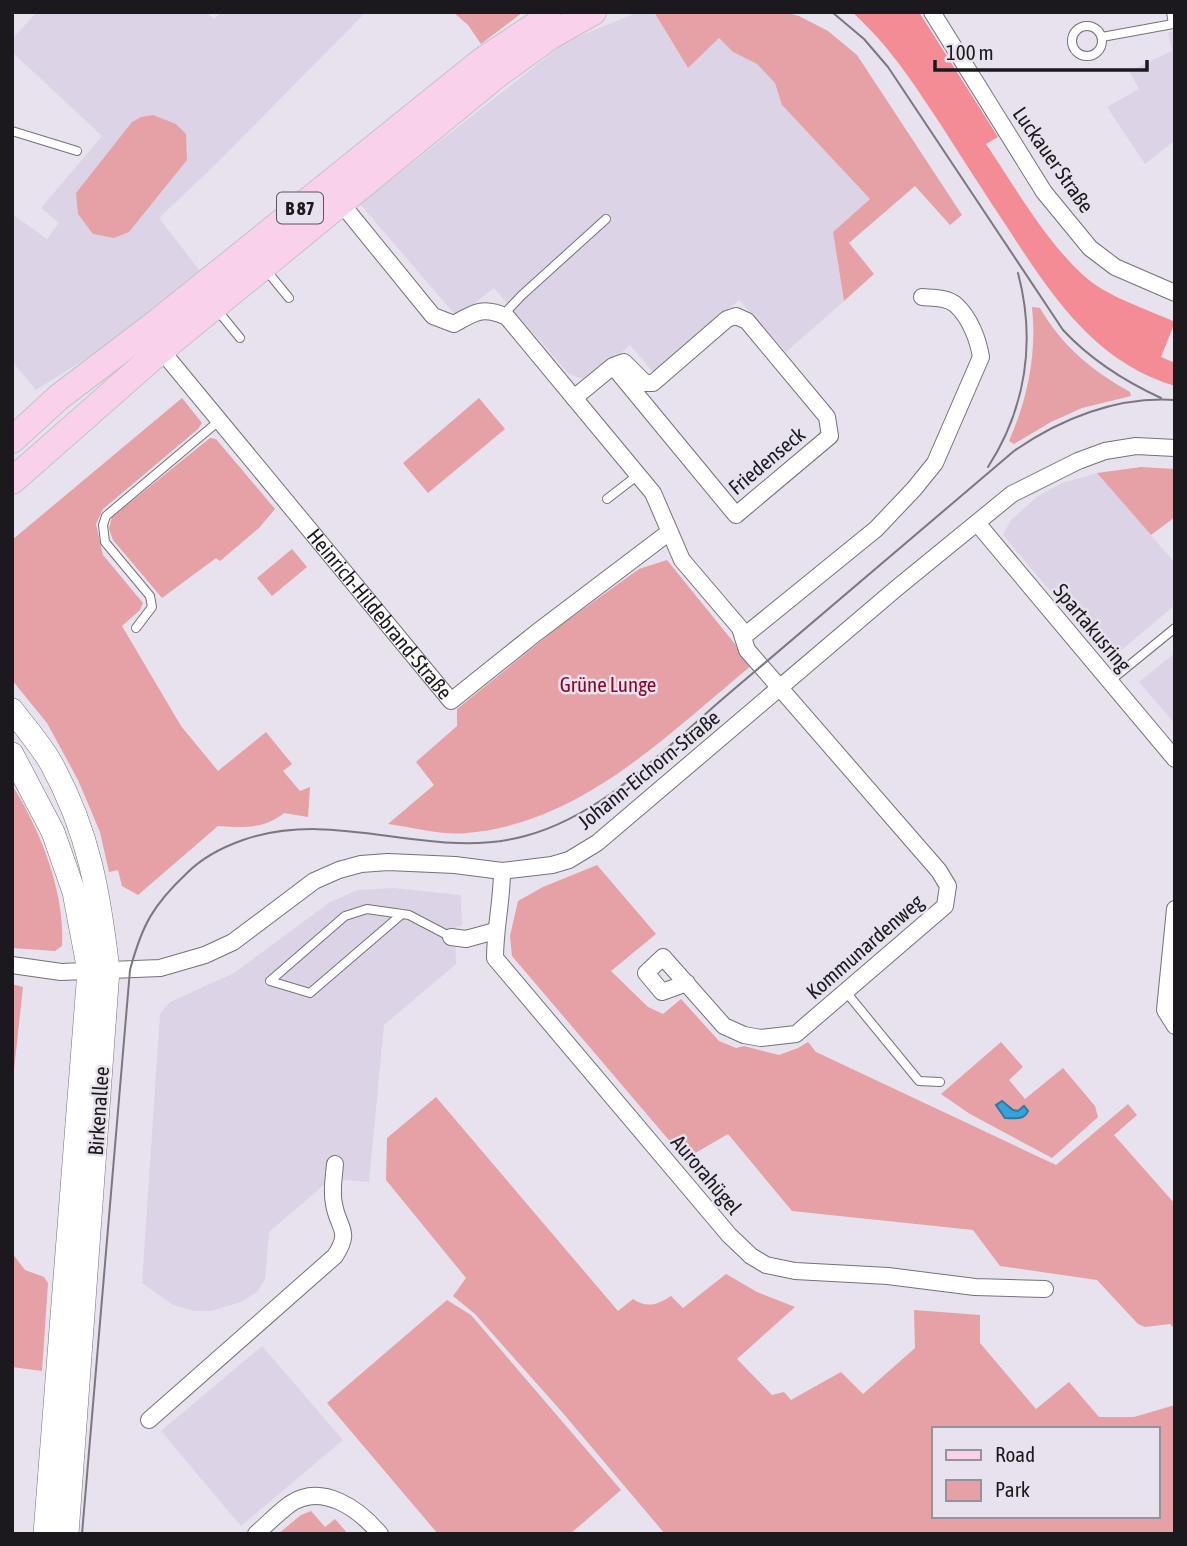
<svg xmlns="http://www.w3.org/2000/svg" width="1187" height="1546" viewBox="0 0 1187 1546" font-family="'Asap Condensed',sans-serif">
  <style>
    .built { fill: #dcd4e6 }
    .green { fill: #e5a1a5; fill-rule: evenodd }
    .forest { fill: #f38c95 }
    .water { fill: #37a2da; stroke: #2f79a1; stroke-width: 2 }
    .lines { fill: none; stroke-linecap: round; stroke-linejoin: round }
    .lane-casing { stroke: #75717a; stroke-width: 10 }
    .street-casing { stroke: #75717a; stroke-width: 18 }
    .secondary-casing { stroke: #75717a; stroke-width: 24 }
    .primary-casing { stroke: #c4c3c4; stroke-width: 28 }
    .lane { stroke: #fff; stroke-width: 8 }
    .street { stroke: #fff; stroke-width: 16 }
    .secondary { stroke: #fff; stroke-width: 23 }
    .primary { stroke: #f9d1eb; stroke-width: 26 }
    .tram { stroke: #7b777f; stroke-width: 2 }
    .labels { text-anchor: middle; stroke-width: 5; stroke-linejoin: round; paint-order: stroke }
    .shield { fill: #e7e2ed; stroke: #58555b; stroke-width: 2 }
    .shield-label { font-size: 19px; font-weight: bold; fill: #1b191d }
    .street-label { font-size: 21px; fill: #1b191d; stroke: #e7e2ed }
    .park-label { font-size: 21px; fill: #88082c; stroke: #e7e2ed }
  </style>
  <rect width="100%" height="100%" fill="#e7e2ed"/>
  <!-- built -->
  <g class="built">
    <path d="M37 12H206L214 19 221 12H366L216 164 159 218 200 271 103 348 36 390 12 361V214L47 239 59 223 41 208 102 136 12 52V39Z"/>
    <path d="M639 12H654L687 67 719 38 733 52 757 64 776 83 782 105 870 199 833 232 844 301 786 352 739 300 654 373 630 345 589 381 569 374 494 288 457 317 360 204 567 41Z"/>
    <path d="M1175 31V140L1145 164 1107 107 1139 89 1129 71 1172 51 1168 32Z"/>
    <path d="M1097 473 1175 563V605L1112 658 1106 657 1003 535 1011 520 1037 497 1062 483Z"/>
    <path d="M1175 653V724L1139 682Z"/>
    <path d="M393 888 461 895 462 926 455 927 456 964 384 1025 369 1182 331 1179 269 1232 265 1279 257 1292 241 1302 211 1311H194L173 1305 142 1283 160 1014 170 1002 234 973 330 902 358 890Z"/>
    <path d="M262 1346 343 1440 241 1526 161 1431Z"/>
  </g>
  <!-- green -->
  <g class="green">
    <path d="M453 12H523L481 44 468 25Z"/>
    <path d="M654 12H784L799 16 828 31 857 55 962 215 950 225 915 186 849 243 874 274 844 301 833 232 870 199 782 105 775 83 757 64 733 52 719 38 688 68Z"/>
    <path d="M153 115 176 124 186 134 187 160 129 232 114 238 93 234 78 214 76 193 132 122 141 117Z"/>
    <path d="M1032 307 1040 308C1062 346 1091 370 1130 392L1131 396 1082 408 1051 422 1014 444 1009 441C1028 398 1037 353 1032 307Z"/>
    <path d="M182 398 202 423 198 429 103 509 96 524 103 555 143 603 140 610 122 626 181 726 218 771 266 732 292 764 283 771 300 791 310 787 308 817 284 813C265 829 241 828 218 826L138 895 122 886 118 870 109 872 100 832 78 780 47 723 12 680V540Z"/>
    <path d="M479 398 505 429 428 493 403 463Z"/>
    <path d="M210 438 216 439 275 509 259 528 220 561 216 558 162 598 113 540 109 529 112 517Z"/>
    <path d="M1141 467 1175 469V517L1151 535 1097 473Z"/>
    <path d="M292 549 307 567 272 596 257 578Z"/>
    <path d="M667 560 752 665C668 734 582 823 467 833 444 836 412 827 388 824L434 785 416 762 457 726V709L561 625 639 569Z"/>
    <path d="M12 785C40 829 65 892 62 946L55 951 12 948Z"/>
    <path d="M597 865 656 934 611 971 648 1007 663 1014 681 999 719 1041 736 1048 744 1046 779 1055 798 1048 808 1042 816 1052 1056 1165 1128 1104 1137 1115 1114 1135 1175 1204V1329L1170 1324 1145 1327 1138 1324 1097 1280 1000 1266 973 1230 792 1211 728 1134 685 1159 512 956 510 936 518 901 543 887Z"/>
    <path d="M12 984 23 987 12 1088Z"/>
    <path d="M1001 1042 1023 1067 1009 1080 1025 1099 1063 1068 1095 1106 1098 1117 1052 1158 970 1114 941 1094Z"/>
    <path d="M436 1097 618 1311 633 1299C647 1309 659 1304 671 1296L683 1308 726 1274 757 1292 795 1307 737 1359 772 1395 784 1392 791 1400 841 1372 863 1394 915 1348 914 1310 980 1315V1343L1036 1409 1069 1382 1099 1417H1134L1175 1405V1534H665L562 1412 475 1314 453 1296 466 1278 386 1180 387 1138ZM933 1429H1157V1516H933Z"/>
    <path d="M12 1253 25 1270 44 1277 48 1283 42 1371 12 1367Z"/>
    <path d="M447 1300 471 1315 621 1490 570 1534H438L327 1403Z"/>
    <path d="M311 1511 325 1527 335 1519 348 1534H278L301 1515Z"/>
  </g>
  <!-- forest -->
  <path class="forest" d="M852 12H919L998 137 986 144C1015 187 1045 240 1083 275 1105 296 1147 309 1175 322L1161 357 1175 363V386C1097 363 1053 298 1011 233 987 197 964 161 941 125 914 84 889 45 852 12Z"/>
  <!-- water -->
  <path class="water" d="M1002 1101 1013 1110 1018 1111 1024 1106 1028 1111C1024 1121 1013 1118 1005 1118L996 1105Z"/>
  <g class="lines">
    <!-- lane casing -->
    <g class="lane-casing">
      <g id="lane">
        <circle cx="1087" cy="41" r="15"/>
        <path d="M1102 37 1173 24 1171 12"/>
        <path d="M12 131 77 151"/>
        <path d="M266 270 289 298"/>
        <path d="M218 311 240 338"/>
        <path d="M503 315 522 295 606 219"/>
        <path d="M607 499 638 475"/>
        <path d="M136 628 152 607 150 596 105 542 103 525 106 516 220 420"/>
        <path d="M1110 681 1175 628"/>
        <path d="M402 914 310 993 270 981 345 916 367 909 409 915 451 937"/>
        <path d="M846 992 919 1081 940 1082"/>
      </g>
    </g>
    <!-- street casing -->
    <g class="street-casing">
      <g id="street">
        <path d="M932 12 1044 192 1090 248 1115 267 1175 293"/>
        <path d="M337 198 433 316 454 324C475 312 483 306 507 317L653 493 682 560 740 628 747 650 939 871 948 886 945 906 796 1034 761 1038 744 1035 724 1026 663 957 646 973 662 992 687 983"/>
        <path id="s1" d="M154 348 161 350 451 701 536 633 668 533"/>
        <path d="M574 398 613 366 736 515 830 436 827 417 747 321 736 316 727 319 653 383H645L624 362 613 366"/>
        <path d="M977 523 1175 759"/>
        <path d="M743 637 876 529 914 489 935 463 981 357C978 339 970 318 956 305 947 297 933 298 922 297"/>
        <path d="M502 871C502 901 495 928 495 958L729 1235 751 1256 766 1265 795 1271 888 1276 975 1287 1045 1289"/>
        <path d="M1175 909 1165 1010 1175 1026"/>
        <path d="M451 937 466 939 495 931"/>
        <path d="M12 965 61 972 160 968 205 955 233 942 314 881 339 870 361 864 388 862 455 865 502 871 552 865 569 860 597 843 898 587 1012 494 1078 461 1105 451 1136 446 1175 448"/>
        <path d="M149 1420 335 1256C352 1230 338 1229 334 1204 331 1191 334 1177 335 1164"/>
        <path d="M256 1534C267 1524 278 1513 290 1504 322 1482 359 1509 380 1534"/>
      </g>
    </g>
    <!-- secondary casing -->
    <g class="secondary-casing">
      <g id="secondary">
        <path d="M12 710C25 727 40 744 51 763 89 832 99 893 108 970L67 1534"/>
        <path d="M12 754 53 832 74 892 89 971 45 1534"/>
      </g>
    </g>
    <!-- primary casing -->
    <g class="primary-casing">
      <g id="primary">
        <path d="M12 440 59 397 159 321 482 61 548 17"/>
        <path d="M12 481 161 350 498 74 552 35 593 12"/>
      </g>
    </g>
    <!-- lane -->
    <use href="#lane" class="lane"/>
    <!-- street -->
    <use href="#street" class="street"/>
    <!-- secondary -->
    <use href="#secondary" class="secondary"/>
    <!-- primary -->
    <use href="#primary" class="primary"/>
    <!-- tram -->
    <g class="tram">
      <path d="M832 12 864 39 888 67 1063 330C1091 360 1124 381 1161 398"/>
      <path d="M988 467C1026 408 1036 341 1018 273"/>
      <path d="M82 1534 130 970C142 925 153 905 187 873 203 857 223 847 243 840 338 807 431 862 525 836 604 815 665 748 726 696 822 615 918 533 1014 451 1060 419 1117 396 1175 400"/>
    </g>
  </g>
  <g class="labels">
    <!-- shield labels -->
    <rect class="shield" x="277" y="192.5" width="46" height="31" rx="5"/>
    <g class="shield-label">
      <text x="300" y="215">B 87</text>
    </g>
    <!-- street labels -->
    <g class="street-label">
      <text transform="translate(1053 160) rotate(55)" y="7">Luckauer Straße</text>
      <text transform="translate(767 461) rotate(-40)" y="7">Friedenseck</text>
      <text dy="7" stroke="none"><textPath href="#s1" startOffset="350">Heinrich-Hildebrand-Straße</textPath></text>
      <text transform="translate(1092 628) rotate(50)" y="7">Spartakusring</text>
      <text transform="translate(649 770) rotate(-39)" y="7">Johann-Eichorn-Straße</text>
      <text transform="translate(865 947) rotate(-41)" y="7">Kommunardenweg</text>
      <text transform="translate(99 1111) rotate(-86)" y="7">Birkenallee</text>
      <text transform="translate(706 1175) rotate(50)" y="7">Aurorahügel</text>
    </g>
    <!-- park labels -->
    <g class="park-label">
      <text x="608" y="692">Grüne Lunge</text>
    </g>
  </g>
  <!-- border -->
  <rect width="1187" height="1546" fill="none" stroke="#1b191d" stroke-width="28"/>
  <!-- legend -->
  <rect x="932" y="1427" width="228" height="91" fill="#e7e2ed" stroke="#95929a" stroke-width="2"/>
  <rect x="946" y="1450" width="35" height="10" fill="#f9d1eb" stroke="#95929a" stroke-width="2"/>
  <text x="995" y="1462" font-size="21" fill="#1b191d">Road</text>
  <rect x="946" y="1480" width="35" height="21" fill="#e5a1a5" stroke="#95929a" stroke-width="2"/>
  <text x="995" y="1497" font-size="21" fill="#1b191d">Park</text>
  <!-- scale -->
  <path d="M935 60v10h212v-10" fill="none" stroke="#1b191d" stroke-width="3.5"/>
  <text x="946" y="60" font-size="21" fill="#1b191d" stroke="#e7e2ed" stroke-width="5" paint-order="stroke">100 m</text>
</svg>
